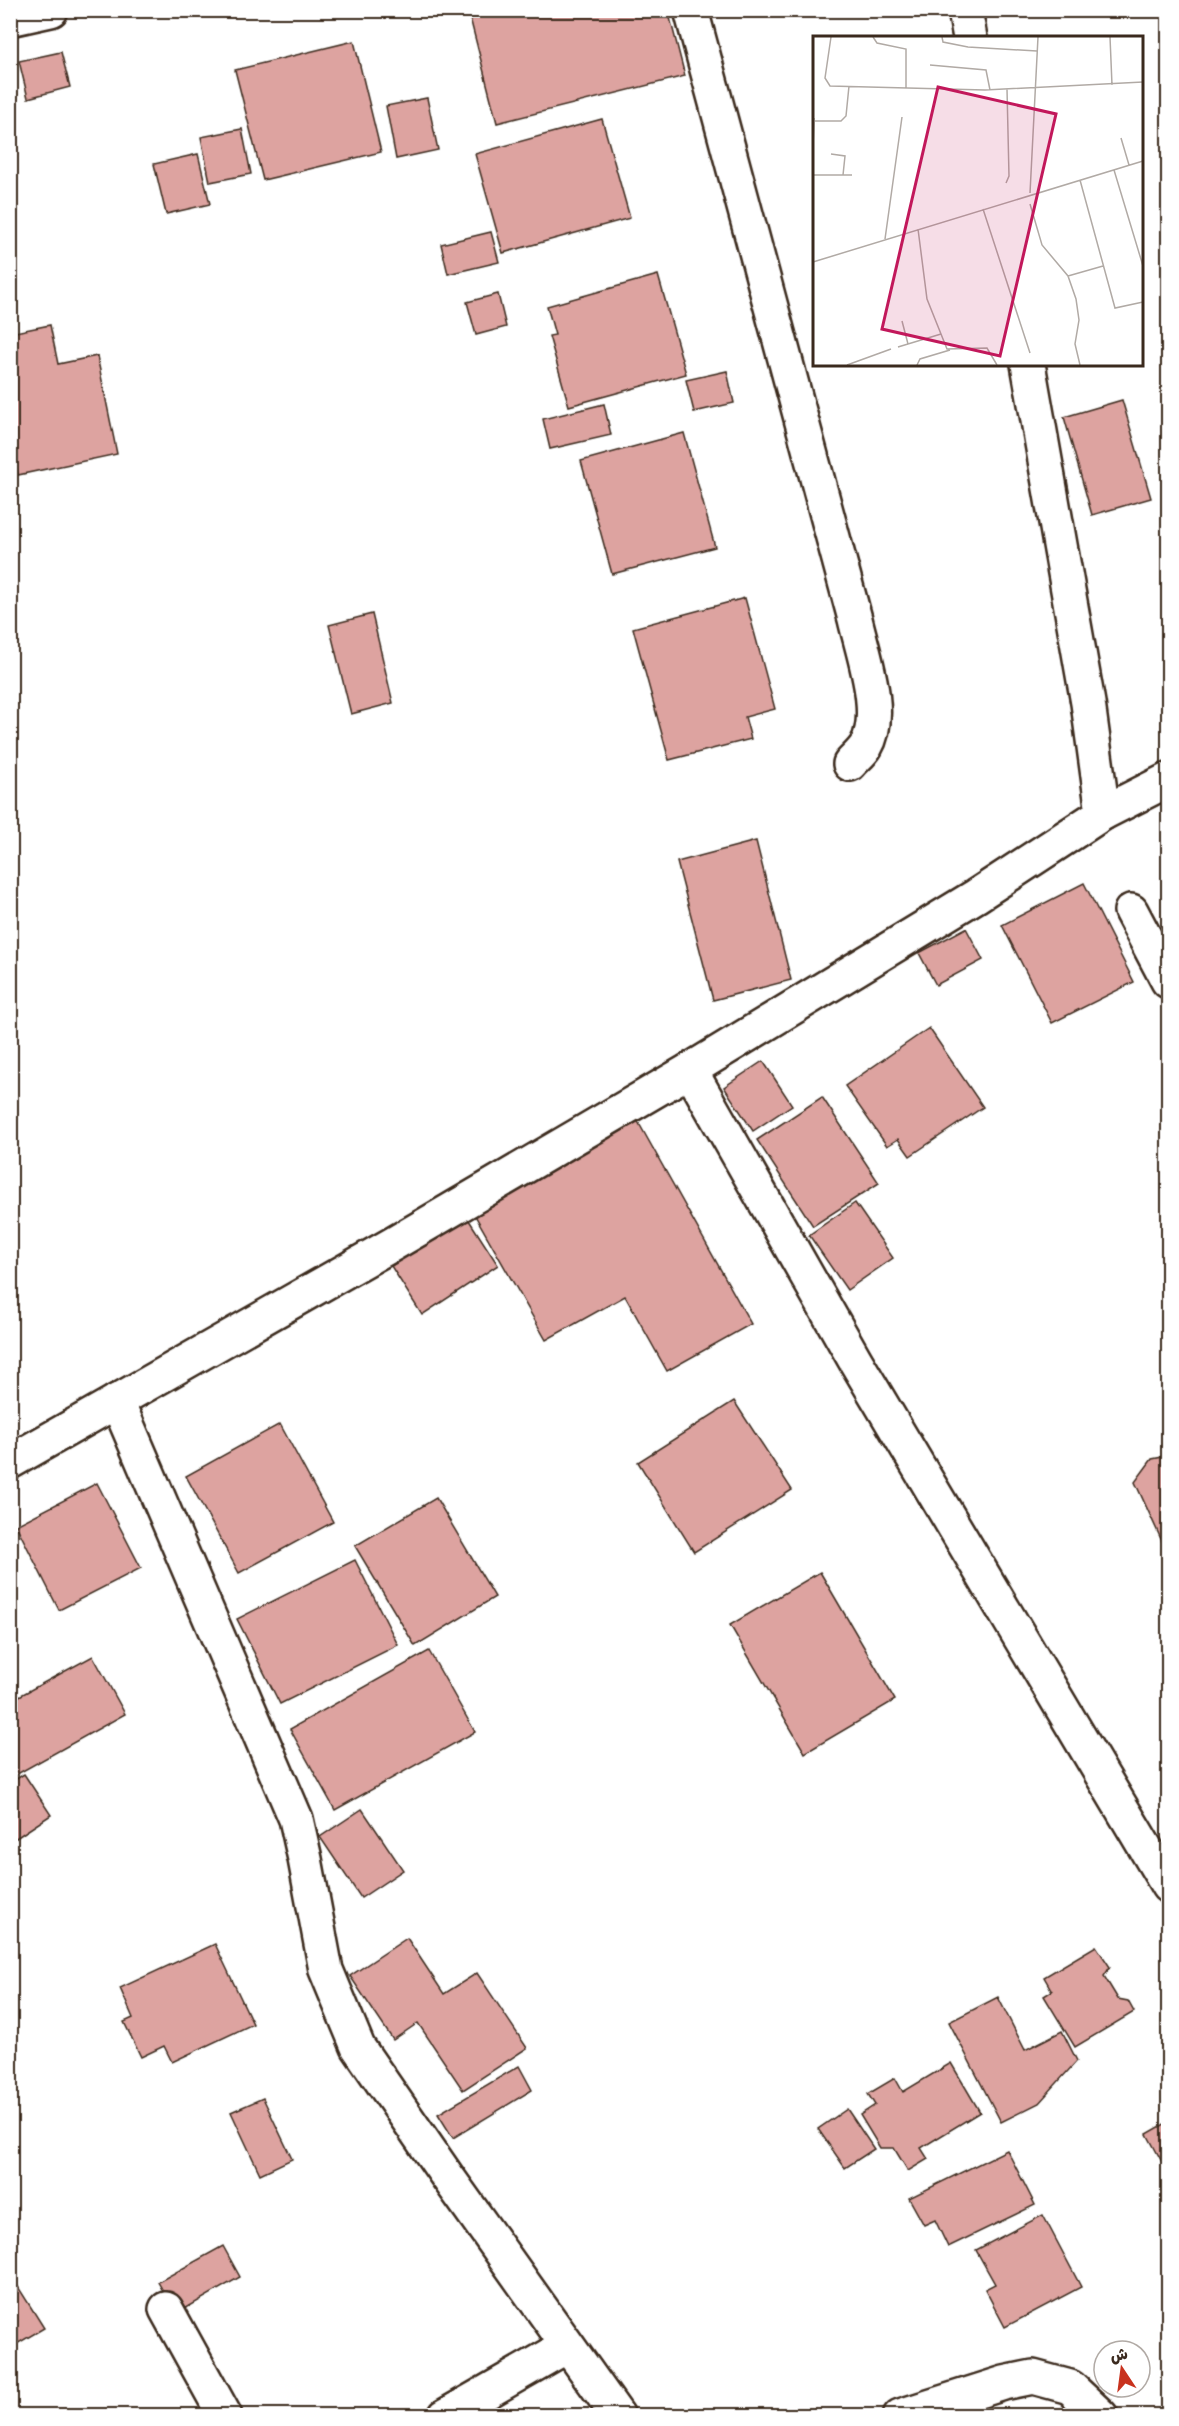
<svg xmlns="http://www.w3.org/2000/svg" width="1179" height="2426" viewBox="0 0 1179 2426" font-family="Dekko,'Playpen Sans Arabic',sans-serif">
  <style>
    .building { fill: #dda3a0; stroke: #3b2a1e; stroke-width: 1.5 }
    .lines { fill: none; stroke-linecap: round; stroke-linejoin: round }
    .minor-casing { stroke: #3b2a1e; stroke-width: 38 }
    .minor { stroke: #fff; stroke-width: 33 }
    .inset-road { fill: none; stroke: #b1aaa5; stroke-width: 1.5 }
    .view { fill: #c2185b; fill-opacity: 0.15; stroke: #c2185b; stroke-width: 3 }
    .inset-edge { fill: none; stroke: #3b2a1e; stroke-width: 3 }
  </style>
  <rect width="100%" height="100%" fill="#fff"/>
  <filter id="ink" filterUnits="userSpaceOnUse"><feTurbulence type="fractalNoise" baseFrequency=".0167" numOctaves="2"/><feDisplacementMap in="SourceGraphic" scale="12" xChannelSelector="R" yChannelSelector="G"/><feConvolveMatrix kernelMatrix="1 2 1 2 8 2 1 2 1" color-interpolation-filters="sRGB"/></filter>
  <g filter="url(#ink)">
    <!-- building -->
    <g class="building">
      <path d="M468 10H668L685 76 497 123Z"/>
      <path d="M354 41 381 152 263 180 235 70Z"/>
      <path d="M61 52 70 87 28 98 19 61Z"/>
      <path d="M427 98 438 150 396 159 386 106Z"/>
      <path d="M602 119 630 218 503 253 475 154Z"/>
      <path d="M242 129 251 174 210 182 201 137Z"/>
      <path d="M198 154 210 204 166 214 154 164Z"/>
      <path d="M491 232 499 262 448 274 441 244Z"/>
      <path d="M658 275 686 374 569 406 549 336 555 335 547 306Z"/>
      <path d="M498 294 506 327 476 335 467 302Z"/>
      <path d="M50 325 58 364 97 356 117 454 18 475 10 437V333Z"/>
      <path d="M727 371 734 403 694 412 686 380Z"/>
      <path d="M1122 400 1151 498 1092 515 1064 417Z"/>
      <path d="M604 404 611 435 550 449 543 419Z"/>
      <path d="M684 433 715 547 612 574 581 461Z"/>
      <path d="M745 598 775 709 745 717 751 739 669 760 633 628Z"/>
      <path d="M372 614 393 703 351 714 329 625Z"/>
      <path d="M756 841 791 980 713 1000 677 862Z"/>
      <path d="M1084 883 1134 982 1052 1023 1002 925Z"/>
      <path d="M966 928 983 960 936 985 919 953Z"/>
      <path d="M929 1028 983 1107 910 1156 898 1139 887 1146 845 1086Z"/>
      <path d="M763 1061 792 1105 753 1131 724 1087Z"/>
      <path d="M822 1097 879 1183 813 1226 757 1140Z"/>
      <path d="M636 1118 751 1324 667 1371 625 1296 546 1340 472 1210Z"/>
      <path d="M855 1203 893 1258 847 1290 809 1235Z"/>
      <path d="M467 1217 498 1265 422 1315 391 1266Z"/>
      <path d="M734 1401 792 1490 694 1552 638 1462Z"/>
      <path d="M280 1424 333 1522 239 1573 186 1476Z"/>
      <path d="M1168 1456V1549L1166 1550 1135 1482 1152 1459Z"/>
      <path d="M97 1483 141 1568 59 1610 16 1525Z"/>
      <path d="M436 1498 495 1597 415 1646 355 1546Z"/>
      <path d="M355 1560 398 1645 280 1704 237 1619Z"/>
      <path d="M820 1572 895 1700 805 1753 730 1625Z"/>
      <path d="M429 1651 475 1732 335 1810 290 1729Z"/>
      <path d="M93 1656 125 1714 10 1778V1701Z"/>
      <path d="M24 1774 51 1815 10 1842V1783Z"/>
      <path d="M362 1809 403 1870 361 1898 320 1837Z"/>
      <path d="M407 1938 444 1994 477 1973 527 2048 463 2090 418 2023 393 2040 350 1976Z"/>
      <path d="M215 1944 253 2024 172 2062 164 2046 141 2057 124 2022 133 2018 120 1988Z"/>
      <path d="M1096 1946 1110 1967 1104 1976 1118 1999 1128 2001 1134 2012 1075 2047 1044 1996 1052 1991 1044 1977Z"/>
      <path d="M998 1997 1025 2050 1062 2031 1077 2061 1039 2103 1001 2122 949 2022Z"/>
      <path d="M951 2063 980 2112 921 2148 928 2159 908 2171 894 2148H880L860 2115 875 2105 868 2094 895 2078 903 2092Z"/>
      <path d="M519 2066 532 2090 453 2138 438 2114Z"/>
      <path d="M263 2098 292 2159 260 2174 231 2112Z"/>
      <path d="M847 2109 874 2149 845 2168 818 2129Z"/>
      <path d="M1168 2122V2173L1147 2134Z"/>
      <path d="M1007 2150 1035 2205 948 2247 935 2220 924 2225 909 2198Z"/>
      <path d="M1043 2215 1081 2287 1005 2327 985 2289 995 2284 976 2250Z"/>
      <path d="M223 2246 240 2277 176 2314 158 2282Z"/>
      <path d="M10 2274 44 2328 10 2348Z"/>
    </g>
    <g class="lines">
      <!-- minor casing -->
      <g class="minor-casing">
        <g id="minor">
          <path d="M691 10 855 619C863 654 885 714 866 746 862 753 855 758 850 764"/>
          <path d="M965 10 970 38"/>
          <path d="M10 19 51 10"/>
          <path d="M1028 364 1088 703 1103 813"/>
          <path d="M1131 911 1168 981"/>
          <path d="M690 1070 855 1360 1168 1886"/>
          <path d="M117 1401 296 1819 305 1859 326 1970 358 2047 447 2176 618 2416"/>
          <path d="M10 1462 393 1244 690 1070 976 896 1103 813 1168 780"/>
          <path d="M166 2309 225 2416"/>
          <path d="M445 2416 567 2346"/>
          <path d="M900 2416 1004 2383 1033 2377 1070 2387 1101 2416"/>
        </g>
      </g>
      <!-- minor -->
      <use href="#minor" class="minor"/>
    </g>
  </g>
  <!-- overview -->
  <g transform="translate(813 36)">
    <rect width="330" height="330" fill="#fff"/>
    <path class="inset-road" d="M18 1 12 42 17 50 172 54 330 46M60 1 64 7 93 13V52M129 1 130 6 155 11 224 15M297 1 299 49M117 29 173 34 177 54M2 85H28L33 80 36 50M308 102 316 129M0 112 1 82M18 118 32 120 30 139M301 134 330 230M0 139H39M267 144 302 272 330 266M193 147 196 140 194 53M217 157 225 1M217 168 229 209 255 240 263 263 266 284 262 308 267 329M170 173 217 317M105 193 114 263 134 313 174 312 184 329M72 203 89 81M0 226 330 125M255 240 290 230M89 285 95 308M85 311 128 298M34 329 78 313M104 329 107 323 137 314"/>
    <path class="view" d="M125 51 243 78 187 320 69 293Z"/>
    <rect width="330" height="330" class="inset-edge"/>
  </g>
  <!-- margin -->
  <rect width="1179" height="2426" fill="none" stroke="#fff" stroke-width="36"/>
  <rect x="18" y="18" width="1143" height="2390" fill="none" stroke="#3b2a1e" stroke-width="2" filter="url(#ink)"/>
  <!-- north arrow -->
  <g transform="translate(1122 2369) rotate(347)"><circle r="28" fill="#ffffff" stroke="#b1aaa5" stroke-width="1.5"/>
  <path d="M0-4.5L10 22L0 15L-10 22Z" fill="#c8321e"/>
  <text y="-9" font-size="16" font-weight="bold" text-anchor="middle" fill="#3b2a1e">ش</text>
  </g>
</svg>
